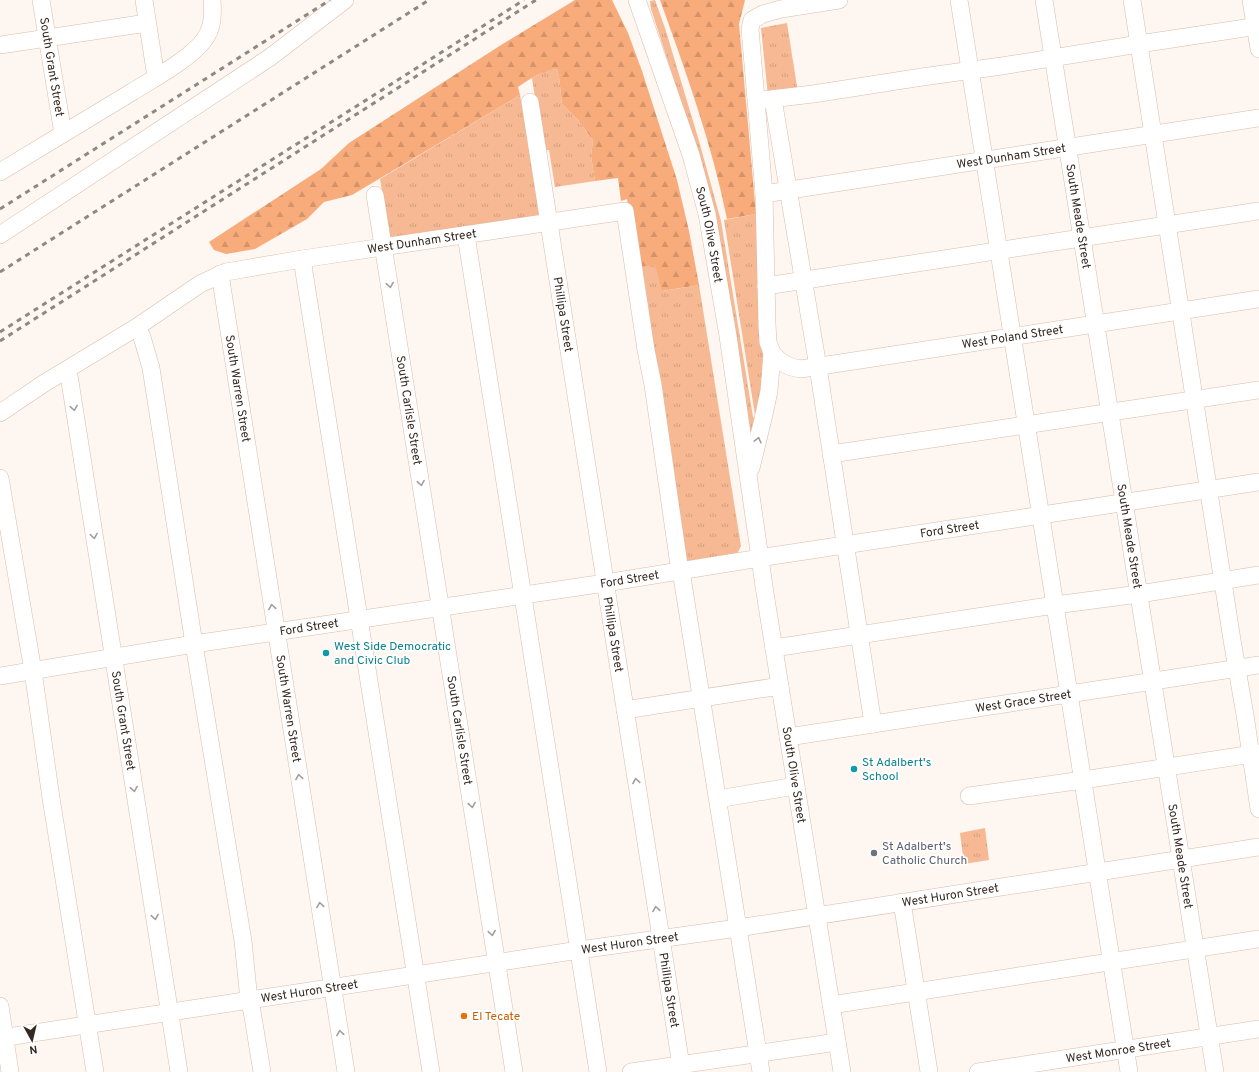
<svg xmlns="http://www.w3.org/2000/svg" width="1259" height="1072" viewBox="0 0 1259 1072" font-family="Overpass,sans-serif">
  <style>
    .grass { fill: url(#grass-tufts) }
    .forest { fill: url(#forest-firs) }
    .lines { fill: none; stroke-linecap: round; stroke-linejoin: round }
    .minor-casing { stroke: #ddbba7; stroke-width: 18 }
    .minor { stroke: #fff; stroke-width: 17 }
    .rail { stroke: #918781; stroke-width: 3; stroke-dasharray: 5 5; stroke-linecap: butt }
    .oneway { stroke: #a49e9b }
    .culture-dot { fill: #0f9aa8; stroke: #fff; stroke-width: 1.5 }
    .worship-dot { fill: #6b7280; stroke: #fff; stroke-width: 1.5 }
    .food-dot { fill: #e8710a; stroke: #fff; stroke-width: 1.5 }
    .labels { text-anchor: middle; stroke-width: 3.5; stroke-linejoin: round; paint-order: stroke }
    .street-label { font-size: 12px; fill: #352820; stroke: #fff }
    .culture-label { font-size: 12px; fill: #0d838f; stroke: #fff; text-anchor: start }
    .worship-label { font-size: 12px; fill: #5b616d; stroke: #fff; text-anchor: start }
    .food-label { font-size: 12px; fill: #c56008; stroke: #fff; text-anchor: start }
  </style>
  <defs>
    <pattern id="grass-tufts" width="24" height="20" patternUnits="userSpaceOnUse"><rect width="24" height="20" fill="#f6b993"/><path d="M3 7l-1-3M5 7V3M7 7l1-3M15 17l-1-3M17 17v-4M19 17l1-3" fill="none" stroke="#d49f7e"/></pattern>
    <pattern id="forest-firs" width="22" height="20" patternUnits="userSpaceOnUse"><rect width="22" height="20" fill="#f8ab7b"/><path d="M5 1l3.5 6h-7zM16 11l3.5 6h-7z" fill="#d5936a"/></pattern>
  </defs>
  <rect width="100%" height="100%" fill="#fdf6f1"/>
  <!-- grass -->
  <g class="grass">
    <path d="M655 0 665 28 699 141 721 221 753 417 758 419 752 442 705 176 651 9 650 1Z"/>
    <path d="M787 23 798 93 768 96 761 28Z"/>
    <path d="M557 69 559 77 562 104 578 120 593 140 591 156 595 181 555 187 549 150H543L532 78 545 71Z"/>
    <path d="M520 95 540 210V214L537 218 392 239 389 236 380 179Z"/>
    <path d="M756 214 760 341C761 347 765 353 765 359 767 378 761 397 755 415L724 220Z"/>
    <path d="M655 264 663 291 699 285 741 546 737 554 683 562 638 267Z"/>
    <path d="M985 828 989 860 964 864 960 833Z"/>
  </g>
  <!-- forest -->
  <g class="forest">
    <path d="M575 0H612L628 33 642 71 677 180 689 231 699 285 662 291 655 265 638 267 627 199 621 201 618 178 595 181 591 156 593 140 578 120 562 104 559 77 557 69C541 71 531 78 518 87L520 95 352 195 324 202 307 219 255 249 226 254 214 250 209 242 321 169 349 143 501 45Z"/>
    <path d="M660 0H745L739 24 756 214 727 219C712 144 686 72 660 0Z"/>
  </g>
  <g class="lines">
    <!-- minor casing -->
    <g class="minor-casing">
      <g id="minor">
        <path id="s1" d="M41 0 63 134"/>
        <path d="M144 0 156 77"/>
        <path id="s2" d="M637 0 691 155 707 214 728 336 765 593 842 1072"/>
        <path d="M959 0 1129 1072"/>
        <path id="s3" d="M1044 0 1215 1072"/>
        <path d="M1132 0 1232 640 1245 715 1259 809"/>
        <path d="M1251 0 1259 49"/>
        <path d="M0 45 147 23"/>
        <path d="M773 99 818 367 873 724"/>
        <path d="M762 100 813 94 922 77 1002 66 1139 44 1259 26"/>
        <path id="s4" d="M530 102 682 1072"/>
        <path d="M0 172C44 145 88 119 132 92 153 79 190 59 204 40 213 28 213 15 212 0"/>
        <path id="s5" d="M764 194 1259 118"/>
        <path id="s6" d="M375 195 514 1072"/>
        <path d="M0 235 269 58 345 0"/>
        <path d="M466 235 598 1072"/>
        <path d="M302 259 431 1072"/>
        <path id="s7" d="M220 274 346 1072"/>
        <path d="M766 286 1259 211"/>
        <path d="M137 327 142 337 151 368 194 644 243 941 249 1000 252 1011 262 1072"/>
        <path id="s8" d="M772 353C781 363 787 367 801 369L1259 299"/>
        <path id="s9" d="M68 369 179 1072"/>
        <path id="s10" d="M0 413 43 384 137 327 200 284 226 272 302 259 625 211 646 350 653 385 679 565 682 577 761 1072"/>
        <path d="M831 454 1259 390"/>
        <path d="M751 468 763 419 769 391 772 353 768 342 767 325 764 194 750 29 752 20 763 14 781 9 839 0"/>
        <path d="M0 478 33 671 51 798 95 1072"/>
        <path d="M774 648 1055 605 1139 594 1259 575"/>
        <path id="s11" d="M0 676 194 644 605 583 772 556 1259 482"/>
        <path d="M625 710 780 686"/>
        <path id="s12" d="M788 737 1259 665"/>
        <path d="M969 796 1083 780 1259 753"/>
        <path d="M718 799 795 786"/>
        <path d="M902 902 929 1072"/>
        <path d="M831 1005 1259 939"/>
        <path d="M0 1006 10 1072"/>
        <path id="s13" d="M0 1038 579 950 738 928 1259 847"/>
        <path d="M631 1072 837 1042"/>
        <path id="s14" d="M978 1072 1259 1029"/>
      </g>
    </g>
    <!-- minor -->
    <use href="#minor" class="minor"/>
    <!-- rail -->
    <g class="rail">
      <path d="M0 209 330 0"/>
      <path d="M0 272 429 0"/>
      <path d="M0 332 524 0"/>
      <path d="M0 341 536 0"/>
    </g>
  </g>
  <!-- one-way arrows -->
  <defs><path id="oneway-chevron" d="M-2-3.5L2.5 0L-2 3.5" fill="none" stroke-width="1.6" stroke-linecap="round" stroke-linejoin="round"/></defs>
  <g class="oneway">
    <use href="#oneway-chevron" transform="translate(390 285) rotate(81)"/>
    <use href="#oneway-chevron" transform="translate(74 408) rotate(81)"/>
    <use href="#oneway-chevron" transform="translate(758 440) rotate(-76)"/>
    <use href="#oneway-chevron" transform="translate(421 483) rotate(81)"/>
    <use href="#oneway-chevron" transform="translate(94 536) rotate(81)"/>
    <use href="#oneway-chevron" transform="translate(272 607) rotate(-99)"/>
    <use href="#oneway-chevron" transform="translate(299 777) rotate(-99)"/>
    <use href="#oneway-chevron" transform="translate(636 781) rotate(-99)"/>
    <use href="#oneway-chevron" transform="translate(134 789) rotate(81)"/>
    <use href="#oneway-chevron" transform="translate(472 805) rotate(81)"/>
    <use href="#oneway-chevron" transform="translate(320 905) rotate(-99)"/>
    <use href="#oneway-chevron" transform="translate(656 909) rotate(-99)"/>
    <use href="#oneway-chevron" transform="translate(155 917) rotate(81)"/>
    <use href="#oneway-chevron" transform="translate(492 933) rotate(81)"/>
    <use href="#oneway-chevron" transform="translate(340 1033) rotate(-99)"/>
  </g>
  <!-- markers -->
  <g class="culture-dot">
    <circle cx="326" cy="653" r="4"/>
    <circle cx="854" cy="769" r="4"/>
  </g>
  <circle class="worship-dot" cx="874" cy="853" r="4"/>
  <circle class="food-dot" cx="464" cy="1016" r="4"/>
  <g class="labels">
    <!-- street labels -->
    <g class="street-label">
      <text dy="4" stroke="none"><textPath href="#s1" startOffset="68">South Grant Street</textPath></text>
      <text dy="4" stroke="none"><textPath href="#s5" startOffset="250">West Dunham Street</textPath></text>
      <text dy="4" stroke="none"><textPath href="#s3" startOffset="219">South Meade Street</textPath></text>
      <text dy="4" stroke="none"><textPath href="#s2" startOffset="246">South Olive Street</textPath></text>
      <text dy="4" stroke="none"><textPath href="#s10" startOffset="465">West Dunham Street</textPath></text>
      <text dy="4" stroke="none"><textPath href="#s4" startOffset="215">Phillipa Street</textPath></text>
      <text dy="4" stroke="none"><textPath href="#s8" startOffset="248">West Poland Street</textPath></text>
      <text dy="4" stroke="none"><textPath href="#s7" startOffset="116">South Warren Street</textPath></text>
      <text dy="4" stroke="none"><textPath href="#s6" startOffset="218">South Carlisle Street</textPath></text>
      <text dy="4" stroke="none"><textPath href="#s11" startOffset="961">Ford Street</textPath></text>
      <text dy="4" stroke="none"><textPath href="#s3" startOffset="543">South Meade Street</textPath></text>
      <text dy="4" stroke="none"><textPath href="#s11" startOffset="637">Ford Street</textPath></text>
      <text dy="4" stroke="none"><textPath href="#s11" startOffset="313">Ford Street</textPath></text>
      <text dy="4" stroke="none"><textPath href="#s4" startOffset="539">Phillipa Street</textPath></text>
      <text dy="4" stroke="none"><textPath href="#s12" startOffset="238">West Grace Street</textPath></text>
      <text dy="4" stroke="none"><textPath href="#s7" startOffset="440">South Warren Street</textPath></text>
      <text dy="4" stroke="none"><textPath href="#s9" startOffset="356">South Grant Street</textPath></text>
      <text dy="4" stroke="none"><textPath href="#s6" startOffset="542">South Carlisle Street</textPath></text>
      <text dy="4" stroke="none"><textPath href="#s2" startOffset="793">South Olive Street</textPath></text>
      <text dy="4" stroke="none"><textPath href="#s3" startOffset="867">South Meade Street</textPath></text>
      <text dy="4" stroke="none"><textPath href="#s13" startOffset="961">West Huron Street</textPath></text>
      <text dy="4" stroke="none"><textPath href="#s13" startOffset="637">West Huron Street</textPath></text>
      <text dy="4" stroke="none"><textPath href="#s4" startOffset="899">Phillipa Street</textPath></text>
      <text dy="4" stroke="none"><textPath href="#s13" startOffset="313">West Huron Street</textPath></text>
      <text dy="4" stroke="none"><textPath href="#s14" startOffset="142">West Monroe Street</textPath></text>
    </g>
    <!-- culture labels -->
    <g class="culture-label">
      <text x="334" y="650">West Side Democratic<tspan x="334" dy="14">and Civic Club</tspan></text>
      <text x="862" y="766">St Adalbert's<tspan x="862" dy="14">School</tspan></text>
    </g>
    <!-- worship labels -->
    <g class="worship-label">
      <text x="882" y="850">St Adalbert's<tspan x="882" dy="14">Catholic Church</tspan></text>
    </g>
    <!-- food labels -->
    <g class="food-label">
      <text x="472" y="1020">El Tecate</text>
    </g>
  </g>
  <!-- north arrow -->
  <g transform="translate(32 1040) rotate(172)" stroke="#ffffff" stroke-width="3" paint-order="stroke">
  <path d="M0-3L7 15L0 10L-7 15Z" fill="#352820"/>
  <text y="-6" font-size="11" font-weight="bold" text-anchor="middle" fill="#352820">N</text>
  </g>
</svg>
